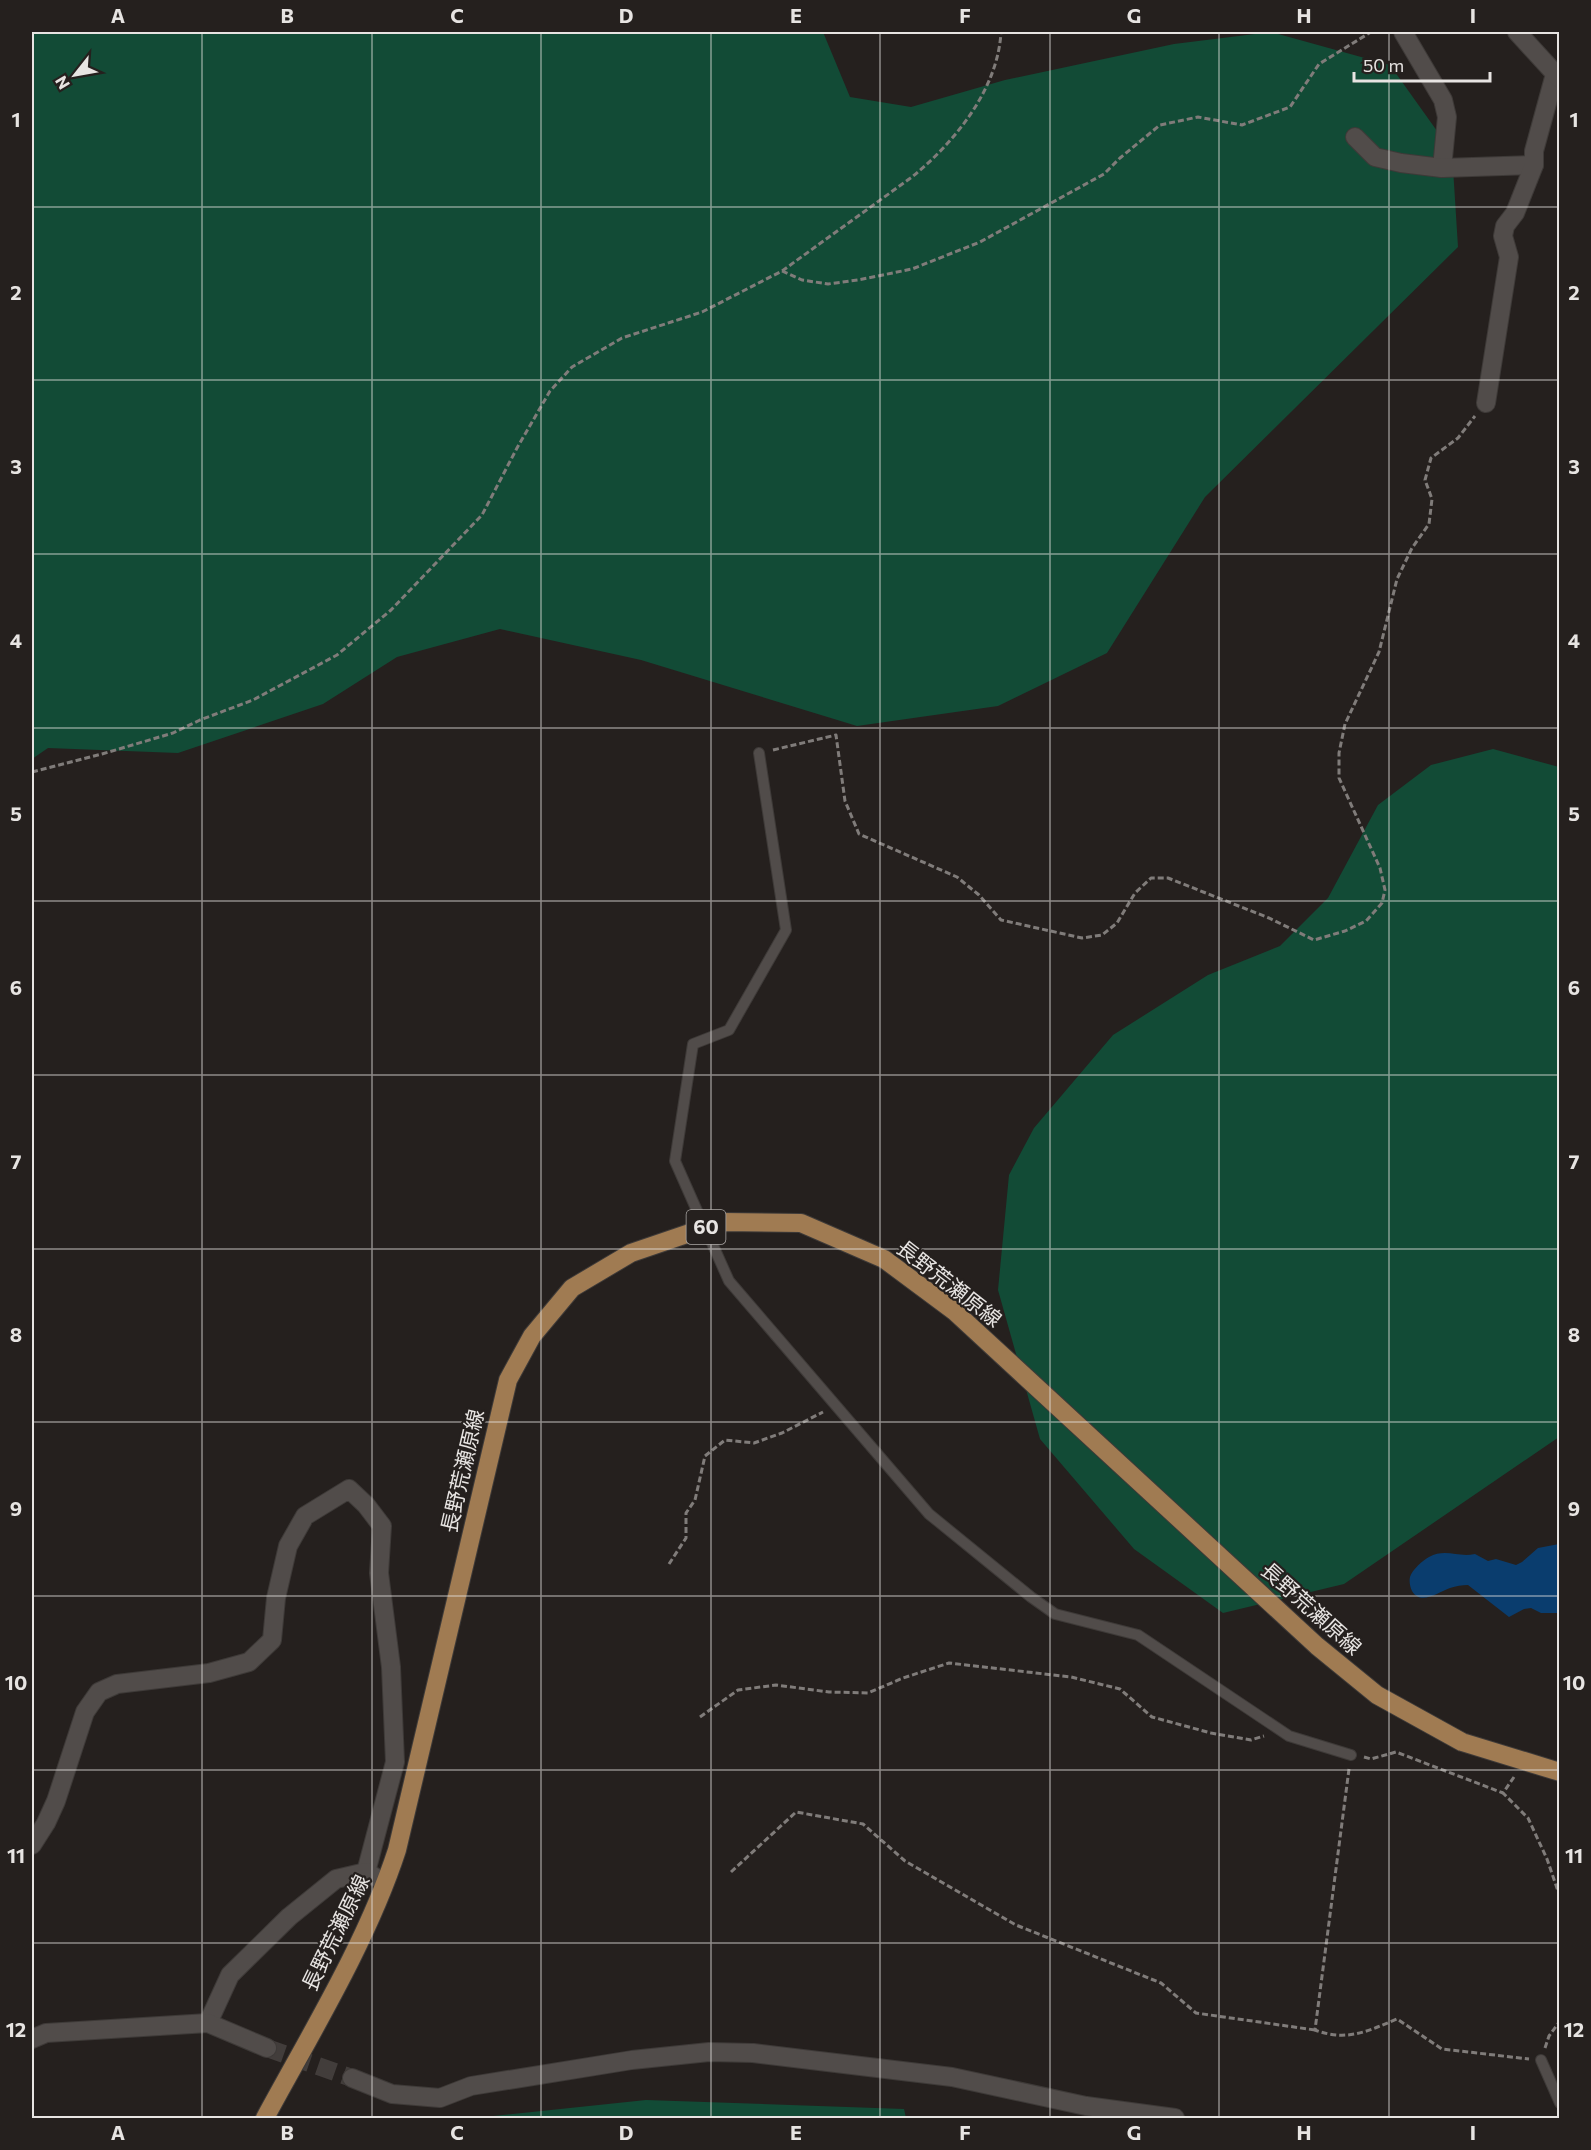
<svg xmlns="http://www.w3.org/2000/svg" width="1591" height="2150" viewBox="0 0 1591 2150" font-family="Commissioner,'Noto Sans JP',sans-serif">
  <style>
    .green { fill: #124b36 }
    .water { fill: #0a3d6e }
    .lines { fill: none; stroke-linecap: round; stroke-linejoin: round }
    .street-tunnel { stroke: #423d3b; stroke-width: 18; stroke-dasharray: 18 9; stroke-linecap: butt }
    .lane-casing { stroke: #3e3a38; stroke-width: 12 }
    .street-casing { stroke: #3e3a38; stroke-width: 20 }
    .secondary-casing { stroke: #3e3a38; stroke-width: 20 }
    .primary-casing { stroke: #3e3a38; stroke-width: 20 }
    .path { stroke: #807c7a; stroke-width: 3; stroke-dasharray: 6 3; stroke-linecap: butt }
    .lane { stroke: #514c4a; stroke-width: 10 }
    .street { stroke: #514c4a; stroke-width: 18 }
    .secondary { stroke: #514c4a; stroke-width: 18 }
    .primary { stroke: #a07b52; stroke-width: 18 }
    .grid { fill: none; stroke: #e7e4e2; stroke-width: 1.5; stroke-opacity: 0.55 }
    .labels { text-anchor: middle; stroke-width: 4.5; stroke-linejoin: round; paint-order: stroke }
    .shield { fill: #25201e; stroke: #ada9a7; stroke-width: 1.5 }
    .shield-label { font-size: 20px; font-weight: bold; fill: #e7e4e2 }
    .street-label { font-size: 21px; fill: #e7e4e2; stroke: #25201e }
    .neatline { fill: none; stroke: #e7e4e2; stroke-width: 2 }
    .grid-label { font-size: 20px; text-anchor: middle; font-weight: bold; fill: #e7e4e2 }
  </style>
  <rect width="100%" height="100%" fill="#25201e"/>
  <!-- green -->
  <g class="green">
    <path d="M32 32H823L850 97 911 107 1005 80 1174 44 1271 32 1390 65 1452 152 1458 247 1205 497 1107 653 998 706 857 726 641 660 500 629 397 657 323 704 178 753 48 748 32 759Z"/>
    <path d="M1493 749 1559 767V1437L1344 1584 1223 1613 1134 1549 1040 1439 998 1290 1009 1175 1034 1128 1113 1035 1208 975 1280 946 1328 898 1378 805 1431 765Z"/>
    <path d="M646 2100 904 2109 906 2118H474Z"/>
  </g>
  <!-- water -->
  <path class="water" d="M1559 1544V1613H1541L1531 1608 1524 1609 1509 1617 1468 1585C1462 1585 1456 1586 1450 1588 1438 1592 1421 1606 1412 1591 1410 1587 1409 1581 1410 1577 1412 1570 1423 1560 1429 1557 1446 1548 1458 1558 1475 1554L1488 1561 1496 1559 1516 1565 1522 1562 1538 1548Z"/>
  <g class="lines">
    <!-- street-tunnel -->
    <path class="street-tunnel" d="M267 2048 352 2078"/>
    <!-- lane casing -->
    <g class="lane-casing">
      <g id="lane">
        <path d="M698 1213 675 1161 693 1044 729 1030 786 930 759 753"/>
        <path d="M712 1243 729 1281 929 1514 1031 1597 1055 1614 1138 1635 1289 1736 1351 1755"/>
        <path d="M1541 2060 1560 2103"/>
      </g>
    </g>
    <!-- street casing -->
    <g class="street-casing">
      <g id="street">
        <path d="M1403 32 1443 100 1447 117 1442 168"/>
        <path d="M1355 137 1375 157 1401 163 1442 168 1534 165"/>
        <path d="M1486 403 1509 257 1503 236 1505 226 1515 213 1534 165V151L1555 74"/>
        <path d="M32 1845 46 1823 56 1801 85 1712 99 1692 117 1684 209 1673 249 1662 272 1640 276 1598 288 1546 305 1516 349 1489 366 1505 382 1526 379 1573 391 1667 395 1762 366 1872"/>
        <path d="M208 2023 230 1975 289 1917 336 1879 366 1872 375 1877"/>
        <path d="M32 2039 46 2033 208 2023 267 2048"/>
        <path d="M352 2078 392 2094 440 2098 471 2086 632 2060 709 2052 753 2053 952 2077 1086 2106 1175 2118"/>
      </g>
    </g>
    <!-- secondary casing -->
    <g class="secondary-casing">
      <path id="secondary" d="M1517 32 1560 79"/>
    </g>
    <!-- primary casing -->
    <g class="primary-casing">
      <path id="primary" d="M265 2118C311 2033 367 1942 397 1850L508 1380 532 1336 572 1288 631 1253 722 1222 801 1223 884 1259 954 1311 1317 1646 1377 1695 1462 1742 1560 1772"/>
    </g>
    <!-- path -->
    <g class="path">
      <path d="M782 271 802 280 828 284 858 280 912 269 980 242 1104 174 1120 158 1160 125 1198 117 1242 125 1290 107 1319 64 1371 32"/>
      <path d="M773 750 836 735 845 801 859 834 957 877 979 895 1001 920 1082 938 1102 935 1117 923 1135 893 1151 878H1168L1269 918 1314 940 1345 931 1366 921 1382 903 1385 890 1380 868 1339 778V753L1345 724 1379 652 1397 579 1412 548 1429 524 1432 499 1425 480 1431 458 1458 438 1475 416"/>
      <path d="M32 772 102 754 173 733 200 720 253 700 337 655 391 610 482 515 517 448 550 391 572 367 622 338 702 312 782 271 912 177C955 142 998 89 1001 32"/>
      <path d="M669 1564 686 1538V1513L695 1500 705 1456 725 1440 754 1443 782 1433 823 1412"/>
      <path d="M700 1717 738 1690 776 1685 829 1692 868 1693 903 1678 949 1663 1071 1677 1120 1689 1152 1717 1211 1733 1251 1740 1264 1736"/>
      <path d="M1364 1757 1371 1759 1396 1752 1503 1793"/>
      <path d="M1349 1769 1315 2030C1347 2042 1368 2031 1397 2019L1442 2049 1529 2059"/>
      <path d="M1514 1777 1503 1793 1528 1818 1547 1859 1560 1897"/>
      <path d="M731 1872 796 1812 863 1824 905 1861 1016 1925 1161 1983 1196 2013 1315 2030"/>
      <path d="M1545 2048 1549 2036 1560 2021"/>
    </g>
    <!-- lane -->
    <use href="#lane" class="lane"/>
    <!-- street -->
    <use href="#street" class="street"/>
    <!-- secondary -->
    <use href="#secondary" class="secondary"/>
    <!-- primary -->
    <use href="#primary" class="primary"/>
  </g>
  <!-- grid -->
  <path class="grid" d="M202 32V2118M372 32V2118M541 32V2118M711 32V2118M880 32V2118M1050 32V2118M1219 32V2118M1389 32V2118M32 207H1560M32 380H1560M32 554H1560M32 728H1560M32 901H1560M32 1075H1560M32 1249H1560M32 1422H1560M32 1596H1560M32 1770H1560M32 1943H1560"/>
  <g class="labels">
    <!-- shield labels -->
    <rect class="shield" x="686.5" y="1210" width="39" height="34" rx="4.5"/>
    <g class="shield-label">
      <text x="706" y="1234">60</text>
    </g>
    <!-- street labels -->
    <g class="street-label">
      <text transform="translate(949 1284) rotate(38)" y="7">長野荒瀬原線</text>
      <text transform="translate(463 1471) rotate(-77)" y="7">長野荒瀬原線</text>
      <text transform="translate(1311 1609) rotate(42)" y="7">長野荒瀬原線</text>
      <text transform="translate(336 1933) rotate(-64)" y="7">長野荒瀬原線</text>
    </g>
  </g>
  <!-- border -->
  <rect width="1591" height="2150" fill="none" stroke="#25201e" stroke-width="66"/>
  <!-- north arrow -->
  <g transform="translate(75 75) rotate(239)" stroke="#25201e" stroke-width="4.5" paint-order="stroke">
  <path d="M0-4.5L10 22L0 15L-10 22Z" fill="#e7e4e2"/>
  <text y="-9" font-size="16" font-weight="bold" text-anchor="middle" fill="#e7e4e2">N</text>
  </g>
  <!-- scale -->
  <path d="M1354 72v9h136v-9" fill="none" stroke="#e7e4e2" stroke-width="3"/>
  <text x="1363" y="72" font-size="18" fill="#e7e4e2" stroke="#25201e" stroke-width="4.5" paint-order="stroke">50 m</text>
  <rect x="33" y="33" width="1525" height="2084" class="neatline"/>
  <g class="grid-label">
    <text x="118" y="23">A</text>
    <text x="287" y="23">B</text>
    <text x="457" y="23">C</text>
    <text x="626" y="23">D</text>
    <text x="796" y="23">E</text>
    <text x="965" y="23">F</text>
    <text x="1134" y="23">G</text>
    <text x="1304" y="23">H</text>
    <text x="1473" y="23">I</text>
    <text x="16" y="127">1</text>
    <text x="1574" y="127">1</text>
    <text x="16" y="300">2</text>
    <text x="1574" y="300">2</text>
    <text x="16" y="474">3</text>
    <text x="1574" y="474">3</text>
    <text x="16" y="648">4</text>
    <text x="1574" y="648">4</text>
    <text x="16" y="821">5</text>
    <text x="1574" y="821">5</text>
    <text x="16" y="995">6</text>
    <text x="1574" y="995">6</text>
    <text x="16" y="1169">7</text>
    <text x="1574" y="1169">7</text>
    <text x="16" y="1342">8</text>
    <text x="1574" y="1342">8</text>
    <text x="16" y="1516">9</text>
    <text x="1574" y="1516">9</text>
    <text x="16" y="1690">10</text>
    <text x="1574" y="1690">10</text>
    <text x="16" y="1863">11</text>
    <text x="1574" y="1863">11</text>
    <text x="16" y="2037">12</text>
    <text x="1574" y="2037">12</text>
    <text x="118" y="2140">A</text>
    <text x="287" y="2140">B</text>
    <text x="457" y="2140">C</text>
    <text x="626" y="2140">D</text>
    <text x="796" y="2140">E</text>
    <text x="965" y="2140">F</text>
    <text x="1134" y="2140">G</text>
    <text x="1304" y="2140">H</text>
    <text x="1473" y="2140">I</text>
  </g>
</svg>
